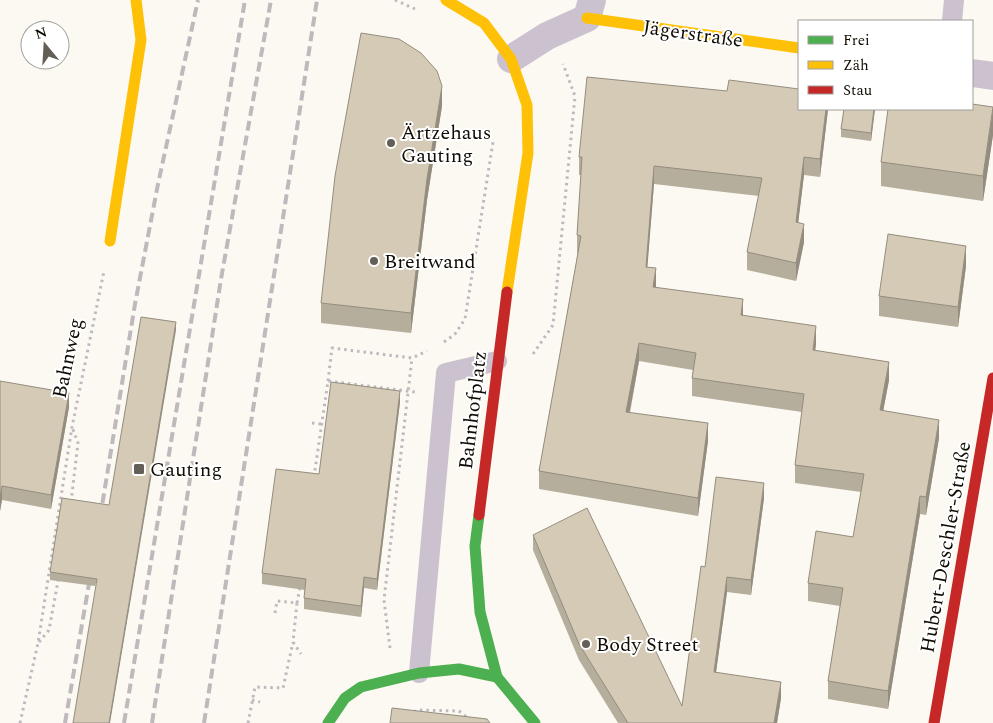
<svg xmlns="http://www.w3.org/2000/svg" width="993" height="723" viewBox="0 0 993 723" font-family="Spectral,serif">
  <style>
    .lines { fill: none; stroke-linecap: round; stroke-linejoin: round }
    .path { stroke: #bfb8c0; stroke-width: 3; stroke-dasharray: 2.5 4; stroke-linecap: butt }
    .lane { stroke: #cbc1cf; stroke-width: 20 }
    .street { stroke: #cbc1cf; stroke-width: 28 }
    .fast { stroke: #4caf50; stroke-width: 11 }
    .slow { stroke: #ffc107; stroke-width: 11 }
    .jam { stroke: #c62828; stroke-width: 11 }
    .rail { stroke: #bfb8bc; stroke-width: 4; stroke-dasharray: 10 5; stroke-linecap: butt }
    .wall { fill: #b6ae9c }
    .shaded-wall { fill: #948d7f }
    .building { fill: #d4cab5; stroke: #948d7f }
    .poi-dot { fill: #635f57; stroke: #fff; stroke-width: 2 }
    .labels { text-anchor: middle; stroke-width: 4; stroke-linejoin: round; paint-order: stroke }
    .street-label { font-size: 20px; fill: #100c04; stroke: #fff }
    .poi-label { font-size: 20px; fill: #100c04; stroke: #fff; text-anchor: start }
  </style>
  <rect width="100%" height="100%" fill="#fcf9f2"/>
  <g class="lines">
    <!-- path -->
    <g class="path">
      <path d="M395 0 415 9"/>
      <path d="M444 342 455 334 465 319 493 142"/>
      <path d="M533 354 553 325 575 96 563 64"/>
      <path d="M328 381 332 348 412 358 427 351"/>
      <path d="M312 423 321 424"/>
      <path d="M314 477 328 381 415 392"/>
      <path d="M71 502 78 443 72 427"/>
      <path d="M297 603 300 587"/>
      <path d="M275 613 277 601 297 603 293 642 301 654"/>
      <path d="M39 642 49 630 58 581"/>
      <path d="M390 648 384 600 412 358"/>
      <path d="M252 700 260 702"/>
      <path d="M414 712 417 710 459 711 474 723"/>
      <path d="M20 723 38 643 72 427 104 271"/>
      <path d="M248 723 255 687 283 688 293 642"/>
    </g>
    <!-- lane -->
    <g class="lane">
      <path d="M952 21 954 0"/>
      <path d="M419 673 446 373 497 361"/>
    </g>
    <!-- street -->
    <g class="street">
      <path d="M511 59 547 36 587 18 592 0"/>
      <path d="M972 73 993 76"/>
    </g>
    <!-- fast -->
    <g class="fast">
      <path d="M479 515 475 546 480 612 497 677 535 723"/>
      <path d="M328 723 345 698 361 687 419 673 459 669 497 677"/>
    </g>
    <!-- slow -->
    <g class="slow">
      <path d="M446 0 484 23 511 59 527 105 528 153 507 292"/>
      <path d="M587 18 799 48"/>
      <path d="M110 241 141 40 136 0"/>
    </g>
    <!-- jam -->
    <g class="jam">
      <path d="M479 515 507 292"/>
      <path d="M934 723 993 378"/>
    </g>
    <!-- rail -->
    <g class="rail">
      <path d="M100 518 135 304 158 184 198 0"/>
      <path d="M65 723 91 572"/>
      <path d="M124 723 245 0"/>
      <path d="M152 723 221 279 271 0"/>
      <path d="M204 723 317 0"/>
    </g>
  </g>
  <!-- wall -->
  <g class="wall">
    <path d="M442 106 427 200 411 333 321 323V303Z"/>
    <path d="M993 107V135L983 201 881 186V162Z"/>
    <path d="M828 109 820 177 804 175 798 223 804 242 796 281 747 270V252L759 196 654 184 647 267 656 287 743 316 816 344 815 350 889 380 883 411 939 438 926 515 920 514 888 709 828 699V681L840 606 808 601V583L853 537 861 492 795 483V465L802 412 692 396V378L693 370 639 361 630 413 708 441 698 516 539 489V471L578 253H577V235L581 175H579V157Z"/>
    <path d="M844 109H875L871 141 841 137V129Z"/>
    <path d="M966 266 958 327 879 316V296Z"/>
    <path d="M176 330 95 586 50 580V572L109 505Z"/>
    <path d="M0 381 69 407 51 509 2 500 0 511Z"/>
    <path d="M400 402 377 590 364 588 361 617 304 609V598L305 590 262 584V573L319 474Z"/>
    <path d="M764 498 751 595 727 592 716 672 781 698 777 723H618L579 660 533 550V535L682 706 705 567Z"/>
  </g>
  <!-- shaded-wall -->
  <g class="shaded-wall">
    <path d="M442 86V106L427 200 411 333V313L427 179Z"/>
    <path d="M826 109H828V110L820 177V159Z"/>
    <path d="M874 109H875L871 141V133Z"/>
    <path d="M993 110V135L983 201V176Z"/>
    <path d="M804 157V175L796 241V222Z"/>
    <path d="M654 166V184L646 285V267Z"/>
    <path d="M804 224V242L796 281V263Z"/>
    <path d="M966 246V266L958 327V307Z"/>
    <path d="M656 268V287L653 305V287Z"/>
    <path d="M743 299V317L741 315Z"/>
    <path d="M176 322V330L110 723H109Z"/>
    <path d="M816 326V344L813 368V350Z"/>
    <path d="M639 343V361L626 430V412Z"/>
    <path d="M889 362V380L880 428V410Z"/>
    <path d="M400 391V402L377 590V579Z"/>
    <path d="M69 393V407L51 509V495Z"/>
    <path d="M939 420V438L926 515V497Z"/>
    <path d="M708 423V441L698 516V498Z"/>
    <path d="M764 483V498L751 595V580Z"/>
    <path d="M2 486V500L0 511V497Z"/>
    <path d="M920 496V514L888 709V691Z"/>
    <path d="M364 577V588L361 617V606Z"/>
    <path d="M727 577V592L714 687V672Z"/>
    <path d="M781 682V698L777 723H774Z"/>
  </g>
  <!-- building -->
  <g class="building">
    <path d="M361 33 399 39 421 53 437 71 442 86 427 179 411 313 321 303 335 176Z"/>
    <path d="M587 77 727 91 729 80 799 89V109H826L820 159 804 157 796 222 804 224 796 263 747 252 762 178 654 166 646 267 656 268 653 287 743 299 741 315 816 326 813 350 889 362 880 410 939 420 926 497 920 496 888 691 828 681 843 588 808 583 816 531 853 537 864 474 795 465 804 394 692 378 696 353 639 343 626 412 708 423 698 498 539 471 581 236 577 235 582 157H579Z"/>
    <path d="M972 104 993 107 983 176 881 162 888 109H972Z"/>
    <path d="M844 109H874L871 133 841 129Z"/>
    <path d="M888 234 966 246 958 307 879 296Z"/>
    <path d="M141 317 176 322 109 723H73L97 579 50 572 62 498 109 505Z"/>
    <path d="M0 381 69 393 51 495 2 486 0 497Z"/>
    <path d="M331 382 400 391 377 579 364 577 361 606 304 598 306 579 262 573 276 469 319 474Z"/>
    <path d="M716 477 764 483 751 580 727 577 714 672 781 682 774 723H628L579 644 533 535 587 508 682 706 701 566 705 567Z"/>
    <path d="M392 708 487 719 490 723H390Z"/>
  </g>
  <!-- markers -->
  <g class="poi-dot">
    <circle cx="391" cy="143" r="5"/>
    <circle cx="374" cy="261" r="5"/>
    <rect x="133" y="463" width="12" height="12" rx="2.5"/>
    <circle cx="586" cy="644" r="5"/>
  </g>
  <g class="labels">
    <!-- street labels -->
    <g class="street-label">
      <text transform="translate(693 33) rotate(8)" y="7">Jägerstraße</text>
      <text transform="translate(67 358) rotate(-78)" y="7">Bahnweg</text>
      <text transform="translate(472 410) rotate(-83)" y="7">Bahnhofplatz</text>
      <text transform="translate(945 547) rotate(-80)" y="7">Hubert-Deschler-Straße</text>
    </g>
    <!-- poi labels -->
    <g class="poi-label">
      <text x="401" y="139">Ärtzehaus<tspan x="401" dy="23">Gauting</tspan></text>
      <text x="384" y="268">Breitwand</text>
      <text x="150" y="476">Gauting</text>
      <text x="596" y="651">Body Street</text>
    </g>
  </g>
  <!-- legend -->
  <rect x="798" y="20" width="175" height="90" fill="#ffffff" stroke="#9f9e9b"/>
  <rect x="808" y="36" width="25" height="8" fill="#4caf50" stroke="#9f9e9b"/>
  <text x="843" y="45" font-size="15" fill="#100c04">Frei</text>
  <rect x="808" y="61" width="25" height="8" fill="#ffc107" stroke="#9f9e9b"/>
  <text x="843" y="70" font-size="15" fill="#100c04">Zäh</text>
  <rect x="808" y="86" width="25" height="8" fill="#c62828" stroke="#9f9e9b"/>
  <text x="843" y="95" font-size="15" fill="#100c04">Stau</text>
  <!-- north arrow -->
  <g transform="translate(45 45) rotate(342)"><circle r="24" fill="#ffffff" stroke="#9f9e9b"/>
  <path d="M0-4L9 19L0 12L-9 19Z" fill="#635f57"/>
  <text y="-8" font-size="14" font-weight="bold" text-anchor="middle" fill="#100c04">N</text>
  </g>
</svg>
